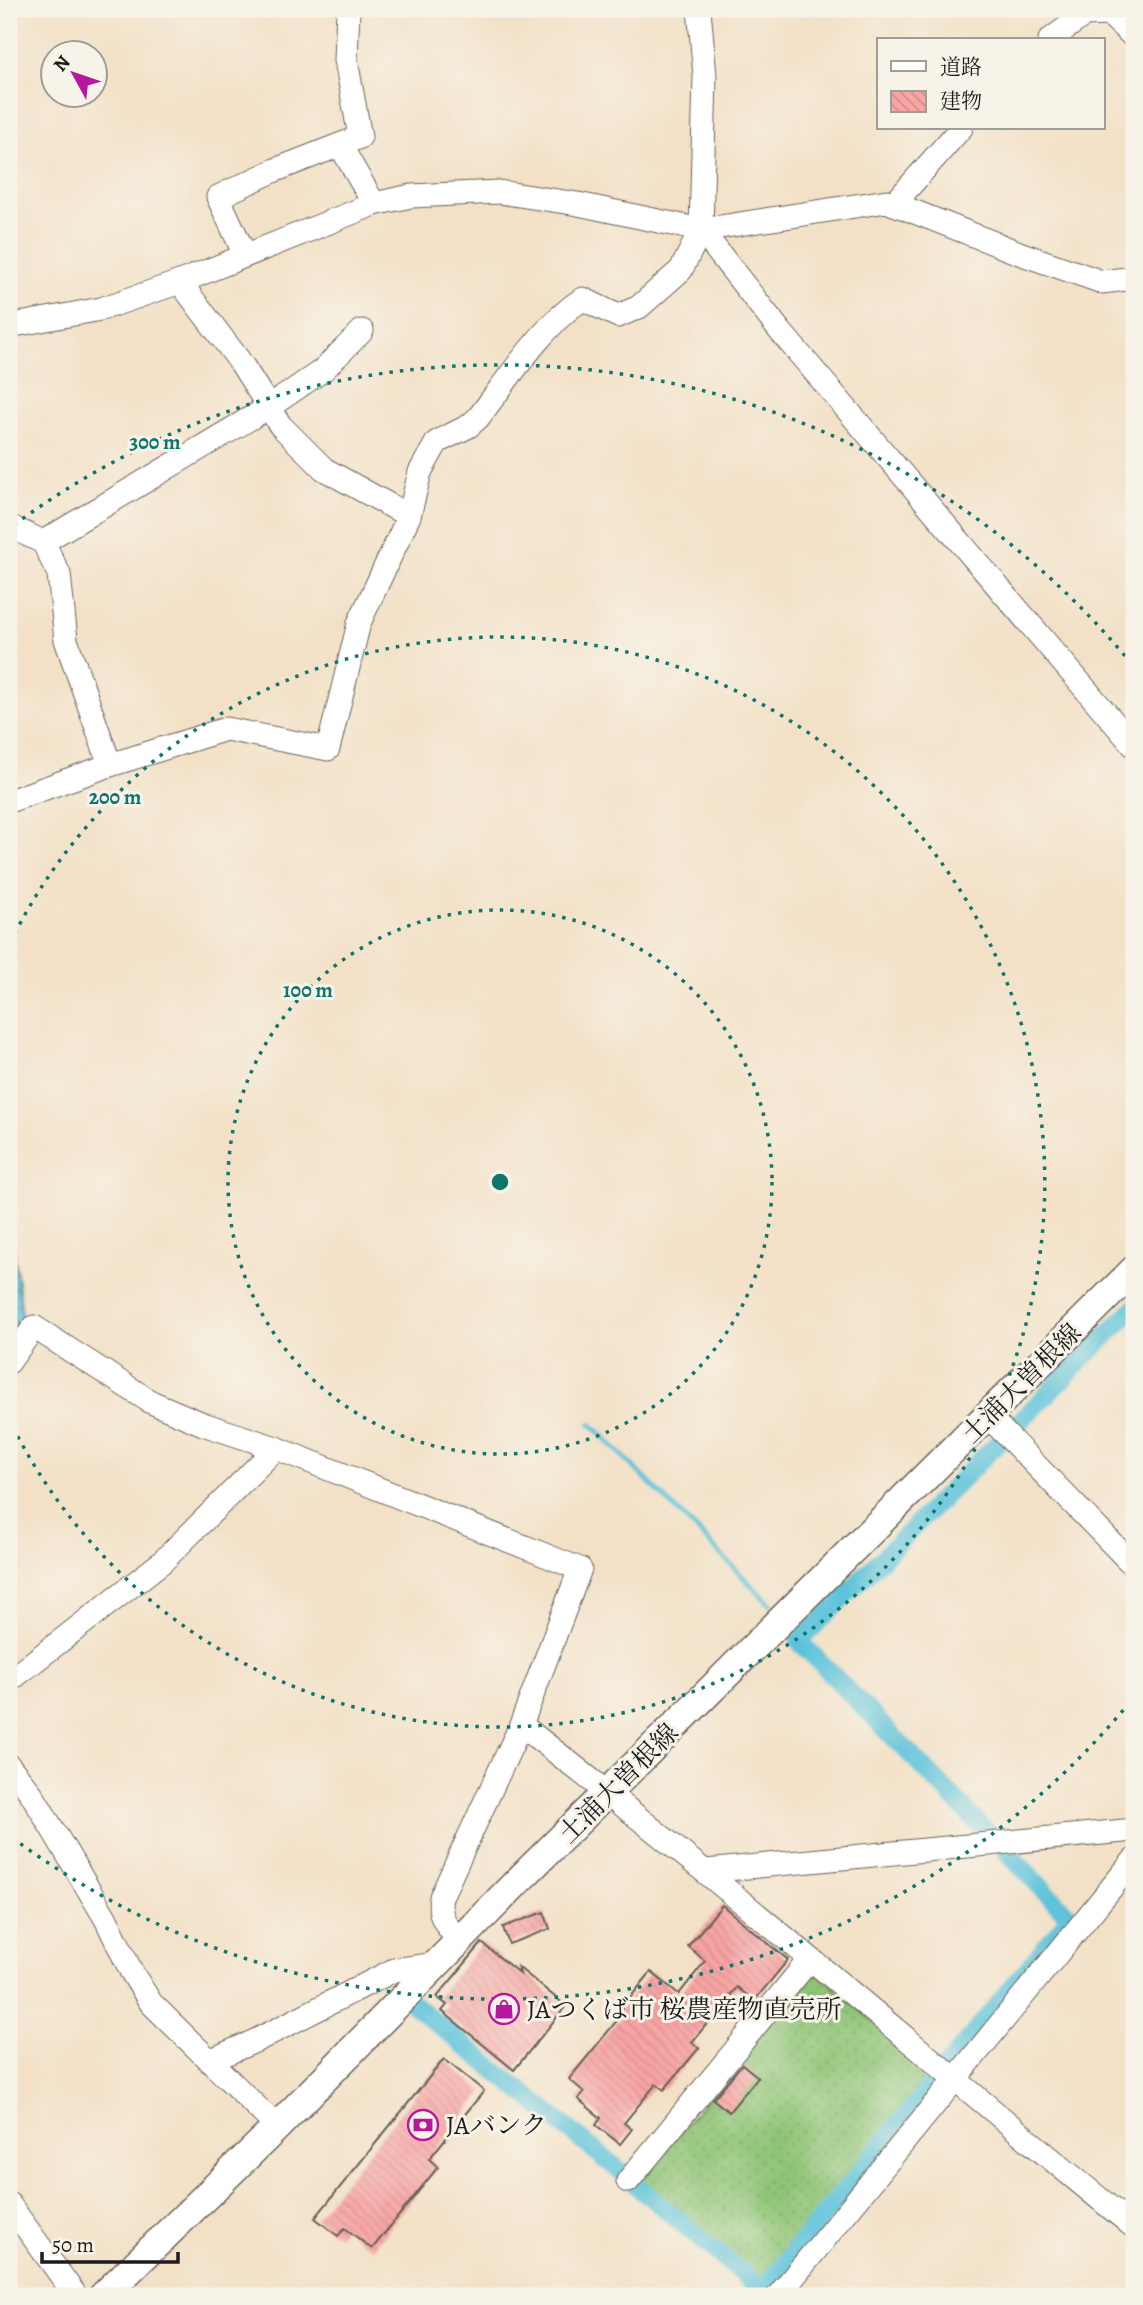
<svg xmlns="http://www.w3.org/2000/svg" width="1143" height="2305" viewBox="0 0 1143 2305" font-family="Alegreya,'Noto Serif JP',serif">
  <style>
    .garden { fill: url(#garden-dots); stroke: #557049; stroke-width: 2 }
    .water { fill: url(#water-waves); stroke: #3c6f7b; stroke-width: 2 }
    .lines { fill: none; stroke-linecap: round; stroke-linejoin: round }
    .stream { stroke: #5cc2da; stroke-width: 5 }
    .canal { stroke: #5cc2da; stroke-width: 19 }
    .building { fill: url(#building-back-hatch) }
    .minor-casing { stroke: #676158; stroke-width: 25 }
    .major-casing { stroke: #676158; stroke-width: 31 }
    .minor { stroke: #fff; stroke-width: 23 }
    .major { stroke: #fff; stroke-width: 28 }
    .ring { fill: none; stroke: #0f766e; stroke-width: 3.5; stroke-dasharray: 3.5 7 }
    .labels { text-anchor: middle; stroke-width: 6; stroke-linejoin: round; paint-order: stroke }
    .street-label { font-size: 26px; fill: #1c1c1c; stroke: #f7f3e8 }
    .poi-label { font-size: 26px; fill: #1c1c1c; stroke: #f7f3e8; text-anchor: start }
    .centre { fill: #0f766e; stroke: #f7f3e8; stroke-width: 3.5 }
    .ring-label { font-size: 21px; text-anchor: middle; font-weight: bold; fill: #0f766e; stroke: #f7f3e8; stroke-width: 6; stroke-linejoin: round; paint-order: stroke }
  </style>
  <defs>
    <pattern id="garden-dots" width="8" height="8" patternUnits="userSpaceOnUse" patternTransform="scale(1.75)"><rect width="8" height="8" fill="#8ec476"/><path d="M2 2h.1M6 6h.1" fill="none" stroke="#7aa866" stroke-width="1.8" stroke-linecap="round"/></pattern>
    <pattern id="water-waves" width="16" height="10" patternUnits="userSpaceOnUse" patternTransform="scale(1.75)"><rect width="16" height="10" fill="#5cc2da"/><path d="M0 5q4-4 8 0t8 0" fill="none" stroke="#4fa6ba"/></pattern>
    <pattern id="building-back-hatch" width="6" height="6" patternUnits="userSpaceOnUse" patternTransform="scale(1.75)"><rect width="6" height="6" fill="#f8a5a4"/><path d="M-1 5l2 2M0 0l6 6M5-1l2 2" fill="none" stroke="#d48d8d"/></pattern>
  </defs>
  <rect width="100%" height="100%" fill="#f7f3e8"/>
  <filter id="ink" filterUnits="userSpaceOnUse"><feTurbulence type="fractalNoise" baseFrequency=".0143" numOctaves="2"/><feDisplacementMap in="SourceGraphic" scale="14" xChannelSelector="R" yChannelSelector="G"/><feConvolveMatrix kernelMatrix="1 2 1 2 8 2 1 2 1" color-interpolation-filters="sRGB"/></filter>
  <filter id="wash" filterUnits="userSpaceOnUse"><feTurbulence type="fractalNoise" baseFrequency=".00686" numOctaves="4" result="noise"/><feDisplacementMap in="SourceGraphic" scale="28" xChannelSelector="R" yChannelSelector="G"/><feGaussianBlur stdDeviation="1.57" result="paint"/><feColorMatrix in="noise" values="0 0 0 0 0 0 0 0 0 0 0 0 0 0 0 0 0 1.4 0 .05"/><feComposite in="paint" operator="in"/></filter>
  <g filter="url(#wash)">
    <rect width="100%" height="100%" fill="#f3e1c7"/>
    <!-- garden -->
    <path class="garden" d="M812 1968 932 2073 763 2282 640 2181Z"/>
    <!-- water -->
    <path class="water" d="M9 1210 24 1331 9 1354V1337L14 1329 9 1287Z"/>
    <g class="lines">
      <!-- stream -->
      <path class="stream" d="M591 1424 770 1604"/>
      <!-- canal -->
      <g class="canal">
        <path d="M1013 1428 1134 1308"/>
        <path d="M989 1834 799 1641 1002 1439"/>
        <path d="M413 2004 625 2175"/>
        <path d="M635 2184 764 2292"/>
        <path d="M757 2296 1070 1917 1006 1851"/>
      </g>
    </g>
    <g id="blocks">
      <!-- building -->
      <g class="building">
        <path d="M722 1905 788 1960 754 2001 737 1987 692 2042 699 2048 664 2090 656 2084 624 2123 632 2129 620 2144 596 2125 601 2118 578 2099 584 2092 569 2079 619 2018 616 2015 651 1972 679 1994 705 1961 688 1946Z"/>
        <path d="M544 1912 550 1929 509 1944 503 1927Z"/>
        <path d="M482 1943 520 1974 518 1967 566 2006 514 2070 442 2011 447 2005 437 1997Z"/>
        <path d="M444 2059 484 2091 429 2159 438 2167 372 2249 345 2228 338 2236 315 2218Z"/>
        <path d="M742 2064 758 2077 729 2112 713 2099Z"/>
      </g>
    </g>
  </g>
  <g filter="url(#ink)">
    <use href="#blocks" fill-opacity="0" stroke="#676158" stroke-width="2"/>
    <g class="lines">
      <!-- minor casing -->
      <g class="minor-casing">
        <g id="minor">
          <path d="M1084 15 1109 14 1134 37"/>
          <path d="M1050 40 1084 15 1080 9"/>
          <path d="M340 145 374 204"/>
          <path d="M894 204 961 128"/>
          <path d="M701 230 780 331 1134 746"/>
          <path d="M245 255 218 197 273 171 360 137 346 60 348 9"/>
          <path d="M180 282 241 363 280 425 324 469 409 516"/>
          <path d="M9 326 101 309 180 282 374 204 411 196 499 192 578 204 701 230 887 201 1019 253 1102 282 1134 278"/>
          <path d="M9 526 43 542 59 574 66 640 110 765"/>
          <path d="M43 542 269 407 323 370 362 331"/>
          <path d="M9 801 110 765 226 729 328 749 359 623 409 516 420 472 437 442 469 426 478 418C505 383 546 321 583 299L618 316 639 307 681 270 701 230 705 76 699 9"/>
          <path d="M9 1362 34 1327 151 1402 203 1424 276 1448 580 1569 521 1725 441 1897C437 1917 448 1927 459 1942"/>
          <path d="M988 1416 1134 1566"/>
          <path d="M9 1681 162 1562 276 1448"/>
          <path d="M521 1725C730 1887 929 2060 1134 2227"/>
          <path d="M9 1766 31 1793 106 1919 131 1971 151 2003 277 2127"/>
          <path d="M706 1871 1134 1830"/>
          <path d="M209 2061 255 2041 394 1970 437 1964"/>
          <path d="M628 2181 810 1959"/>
          <path d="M9 2204 76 2296"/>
          <path d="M778 2296 1134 1860"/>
        </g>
      </g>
      <!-- major casing -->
      <g class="major-casing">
        <path id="major" d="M103 2296 277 2127 512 1887 1134 1270"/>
      </g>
      <!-- minor -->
      <use href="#minor" class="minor"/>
      <!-- major -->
      <use href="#major" class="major"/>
    </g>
  </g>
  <!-- distance rings -->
  <g class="ring">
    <circle cx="500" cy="1182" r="272"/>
    <path d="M10 943A545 545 0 1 1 10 1421"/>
    <path d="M1130 1702A817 817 0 0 1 14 1839M14 525A817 817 0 0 1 1130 662"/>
  </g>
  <!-- icons -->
  <defs>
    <g id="shop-ring" transform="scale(1.575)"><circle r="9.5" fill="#f7f3e8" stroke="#b5179e" stroke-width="1.5"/><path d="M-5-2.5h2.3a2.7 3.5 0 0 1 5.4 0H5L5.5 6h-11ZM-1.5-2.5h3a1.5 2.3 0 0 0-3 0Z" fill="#b5179e"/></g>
    <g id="bank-ring" transform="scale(1.575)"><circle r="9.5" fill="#f7f3e8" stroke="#b5179e" stroke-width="1.5"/><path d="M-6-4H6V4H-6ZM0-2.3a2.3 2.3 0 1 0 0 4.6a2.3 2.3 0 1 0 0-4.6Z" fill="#b5179e"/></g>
  </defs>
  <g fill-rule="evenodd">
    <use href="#shop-ring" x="504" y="2009"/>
    <use href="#bank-ring" x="423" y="2125"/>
  </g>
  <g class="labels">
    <!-- street labels -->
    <g class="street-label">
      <text transform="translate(1021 1383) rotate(-45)" y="9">土浦大曽根線</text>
      <text transform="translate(618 1783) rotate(-45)" y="9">土浦大曽根線</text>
    </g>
    <!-- poi labels -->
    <g class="poi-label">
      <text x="527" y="2018">JAつくば市 桜農産物直売所</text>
      <text x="446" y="2134">JAバンク</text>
    </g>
  </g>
  <circle cx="500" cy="1182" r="10" class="centre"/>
  <g class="ring-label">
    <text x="155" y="449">300 m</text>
    <text x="115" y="804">200 m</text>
    <text x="308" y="997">100 m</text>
  </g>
  <!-- margin -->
  <rect width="1143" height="2305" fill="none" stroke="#f7f3e8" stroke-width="35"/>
  <!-- legend -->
  <rect x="877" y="38" width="228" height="91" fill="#f7f3e8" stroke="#9f9d96" stroke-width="2"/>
  <rect x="891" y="61" width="35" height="10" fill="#ffffff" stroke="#9f9d96" stroke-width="2"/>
  <text x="940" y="74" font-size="21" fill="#1c1c1c">道路</text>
  <rect x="891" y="91" width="35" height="21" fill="url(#building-back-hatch)" stroke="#9f9d96" stroke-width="2"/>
  <text x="940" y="108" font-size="21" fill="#1c1c1c">建物</text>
  <!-- north arrow -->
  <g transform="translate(74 74) rotate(310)"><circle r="33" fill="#f7f3e8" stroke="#9f9d96" stroke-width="2"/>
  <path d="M0-5L12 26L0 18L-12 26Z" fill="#b5179e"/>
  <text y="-10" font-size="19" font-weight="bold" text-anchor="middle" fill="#1c1c1c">N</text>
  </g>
  <!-- scale -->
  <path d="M42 2252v10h136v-10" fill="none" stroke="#1c1c1c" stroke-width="3.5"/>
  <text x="52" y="2252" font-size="21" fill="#1c1c1c" stroke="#f7f3e8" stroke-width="5" paint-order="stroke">50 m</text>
</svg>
